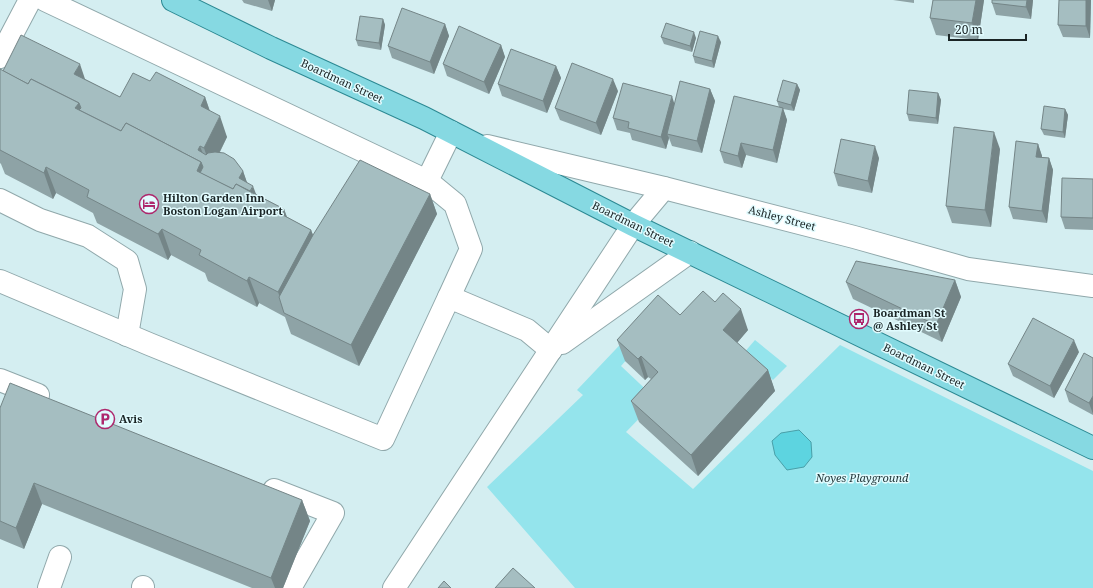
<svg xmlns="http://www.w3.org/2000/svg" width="1093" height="588" viewBox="0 0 1093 588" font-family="'Noto Serif',serif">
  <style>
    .green { fill: #94e4ec }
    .water { fill: #5dd4e0; stroke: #499fa8 }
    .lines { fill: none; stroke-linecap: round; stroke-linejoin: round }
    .minor-casing { stroke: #90a8ab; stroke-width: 24 }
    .major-casing { stroke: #2c8993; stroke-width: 24 }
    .minor { stroke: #fff; stroke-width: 22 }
    .major { stroke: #86d9e2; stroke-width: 22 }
    .wall { fill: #8ea3a6 }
    .shaded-wall { fill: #748587 }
    .building { fill: #a5bec1; stroke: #748587 }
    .labels { text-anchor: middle; stroke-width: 3; stroke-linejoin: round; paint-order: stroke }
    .street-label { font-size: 11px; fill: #1a2425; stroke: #e1fbfe }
    .poi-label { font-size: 11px; font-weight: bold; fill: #1a2425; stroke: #e1fbfe; text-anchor: start }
    .park-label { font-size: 11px; font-style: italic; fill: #1f3437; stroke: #e1fbfe }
  </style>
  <rect width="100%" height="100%" fill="#d4eef1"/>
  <!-- green -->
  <g class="green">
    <path d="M653 310 662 320 621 366 657 400 626 432 693 489 840 345 1093 471V588H575L487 487 583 395 577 390Z"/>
    <path d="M755 340 787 366 773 380 743 354Z"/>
  </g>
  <!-- water -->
  <path class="water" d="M799 430 811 442 812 457 804 467 787 470 775 455 772 441 781 433Z"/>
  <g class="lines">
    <!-- minor casing -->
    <g class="minor-casing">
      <g id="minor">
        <path d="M45 0 427 181"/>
        <path d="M0 57 30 0"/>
        <path d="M487 146 664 188 854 237 968 269 1093 286"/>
        <path d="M0 200 40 220 88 236 127 261 135 289 127 335"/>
        <path d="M0 281 149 344 383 439 449 297 527 330 551 350"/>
        <path d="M449 297 471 249 455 204 427 181 451 132"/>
        <path d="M562 343 690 252"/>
        <path d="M0 380 38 395"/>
        <path d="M274 490 333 513 290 588"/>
        <path d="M49 588 60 557"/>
        <path d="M143 588V587"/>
        <path d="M394 588 633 225 664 188"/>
      </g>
    </g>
    <!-- major casing -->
    <g class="major-casing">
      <path id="major" d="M173 0 271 48 424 118 633 225 1093 448"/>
    </g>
    <!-- minor -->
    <use href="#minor" class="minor"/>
    <!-- major -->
    <use href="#major" class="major"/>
  </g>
  <!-- wall -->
  <g class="wall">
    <path d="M242 0H275L272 11 244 3Z"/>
    <path d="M893 0H914V3Z"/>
    <path d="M933 0H984L978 40 936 35 930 18Z"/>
    <path d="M1033 0 1031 19 996 15 992 3Z"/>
    <path d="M1059 0H1091L1090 38 1063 37 1058 25Z"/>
    <path d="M383 19 385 25 381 50 358 46 356 40Z"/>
    <path d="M445 24 449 36 434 74 392 58 388 46Z"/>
    <path d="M661 37 696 38 692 52 664 44Z"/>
    <path d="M721 42 714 68 695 63 693 56Z"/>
    <path d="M501 45 505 57 489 94 447 76 443 64Z"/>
    <path d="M556 66 561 78 547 113 502 96 498 84Z"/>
    <path d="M0 69 3 71 85 79 120 97 150 81 205 97 210 111 227 137 220 152 243 171 247 183 256 194 284 209 287 217 311 230 313 235 430 194 437 214 359 366 291 334 285 317 259 303 257 307 208 281 205 273 171 255 168 260 97 223 93 213 56 193 53 199 5 174 1 164 0 163Z"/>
    <path d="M797 84 800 90 794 111 783 109 787 120 777 163 746 155 742 168 724 163 720 151 779 107 777 101Z"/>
    <path d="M710 89 715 101 702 153 672 146 669 138 666 149 632 140 630 133 617 130 613 118 675 103Z"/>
    <path d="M618 91 601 135 560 120 555 108Z"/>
    <path d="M938 93 941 100 938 124 909 121 907 114Z"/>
    <path d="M1065 109 1068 115 1065 138 1044 135 1041 129Z"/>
    <path d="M1038 144 1042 156V157L1049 158 1053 170 1047 223 1013 219 1009 207Z"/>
    <path d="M1000 149 991 227 952 223 946 206Z"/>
    <path d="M879 158 872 193 838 186 834 173Z"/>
    <path d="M1093 179V230L1065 229 1061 217Z"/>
    <path d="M955 280 961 297 942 342 853 299 846 282Z"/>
    <path d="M715 302 748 330 737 343 768 370 775 391 698 476 639 422 631 401 651 379 648 377 645 380 625 361 617 340Z"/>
    <path d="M1079 352 1054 398 1013 376 1008 364Z"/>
    <path d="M1093 358V415L1069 402 1065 390Z"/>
    <path d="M0 408 302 500 310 521 283 588H252L42 504 24 549 0 539Z"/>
  </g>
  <!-- shaded-wall -->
  <g class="shaded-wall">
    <path d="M268 0H275L272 11Z"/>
    <path d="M976 0H984L978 40 972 23Z"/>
    <path d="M1027 0H1033L1031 19 1026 7Z"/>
    <path d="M1086 0H1091L1090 38 1086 26Z"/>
    <path d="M383 19 385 25 381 50 379 43Z"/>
    <path d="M445 24 449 36 434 74 430 62Z"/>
    <path d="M694 32 696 38 692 52 690 46Z"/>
    <path d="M718 36 721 42 714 68 712 61Z"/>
    <path d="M501 45 505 57 489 94 484 82Z"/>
    <path d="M80 64 87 85 74 74Z"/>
    <path d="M556 66 561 78 547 113 543 101Z"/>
    <path d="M613 79 618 91 601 135 596 123Z"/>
    <path d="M797 84 800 90 794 111 791 105Z"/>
    <path d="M710 89 715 101 702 153 697 141Z"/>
    <path d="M938 93 941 100 938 124 936 118Z"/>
    <path d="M672 96 676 109 667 134 669 138 666 149 661 137Z"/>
    <path d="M205 97 212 118 201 106Z"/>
    <path d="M79 103 84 117 75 108Z"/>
    <path d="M783 108 787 120 777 163 773 150Z"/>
    <path d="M1065 109 1068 115 1065 138 1063 132Z"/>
    <path d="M220 116 227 137 211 169 204 148Z"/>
    <path d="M994 132 1000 149 991 227 985 210Z"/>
    <path d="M741 143 746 155 742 168 738 156Z"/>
    <path d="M1038 144 1042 156 1041 169 1036 157Z"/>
    <path d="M200 146 208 167 198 150Z"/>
    <path d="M875 146 879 158 872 193 868 181Z"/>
    <path d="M1049 158 1053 170 1047 223 1042 211Z"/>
    <path d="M201 162 208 181 197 171Z"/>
    <path d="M46 167 56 193 53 199 44 173Z"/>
    <path d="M243 171 250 191 239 178Z"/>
    <path d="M253 186 261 207 249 195Z"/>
    <path d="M430 194 437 214 359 366 351 345Z"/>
    <path d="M284 209 293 235 281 214Z"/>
    <path d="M162 229 171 255 168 260 158 234Z"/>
    <path d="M311 230 321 256 286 314 278 292Z"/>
    <path d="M249 277 259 303 257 307 247 281Z"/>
    <path d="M955 280 961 297 942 342 936 325Z"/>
    <path d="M741 309 748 330 730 351 723 330Z"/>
    <path d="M1074 340 1079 352 1054 398 1050 386Z"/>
    <path d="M641 356 648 377 645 380 638 359Z"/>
    <path d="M768 370 775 391 698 476 691 455Z"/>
    <path d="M1093 396V414L1089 403Z"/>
    <path d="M34 483 42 504 24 549 16 528Z"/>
    <path d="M302 500 310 521 283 588H275L271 578Z"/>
  </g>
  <!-- building -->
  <g class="building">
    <path d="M933 0H976L972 23 930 18Z"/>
    <path d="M992 0H1027L1026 7 992 3Z"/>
    <path d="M1059 0H1086V26L1058 25Z"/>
    <path d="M402 8 445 24 430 62 388 46Z"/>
    <path d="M360 16 383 19 379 43 356 40Z"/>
    <path d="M666 23 694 32 690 46 661 37Z"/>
    <path d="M459 26 501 45 484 82 443 64Z"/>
    <path d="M700 31 718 36 712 61 693 56Z"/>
    <path d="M21 35 80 64 74 74 120 97 133 73 150 81 156 72 205 97 201 106 220 116 204 148 200 146 198 150 206 155 208 153 215 152 224 153 234 159 243 171 239 178 253 186 250 191 236 184 233 189 200 173 203 167 201 162 126 123 121 131 79 110 81 108 79 103 31 79 28 84 3 71Z"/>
    <path d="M511 49 556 66 543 101 498 84Z"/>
    <path d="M572 63 613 79 596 123 555 108Z"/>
    <path d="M0 69 28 84 31 79 79 103 75 108 121 131 126 123 201 162 197 171 233 189 236 184 247 190 284 209 281 214 311 230 278 292 249 277 247 281 199 255 201 250 162 229 158 234 87 197 89 190 46 167 44 173 0 150Z"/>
    <path d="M783 80 797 84 791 105 777 101Z"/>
    <path d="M680 81 710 89 697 141 667 134Z"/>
    <path d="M623 83 672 96 661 137 628 128 629 122 613 118Z"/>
    <path d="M909 90 938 93 936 118 907 114Z"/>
    <path d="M734 96 783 108 773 150 741 143 738 156 720 151Z"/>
    <path d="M1044 106 1065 109 1063 132 1041 129Z"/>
    <path d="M954 127 994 132 985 210 946 206Z"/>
    <path d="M841 139 875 146 868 181 834 173Z"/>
    <path d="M1016 141 1038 144 1036 157 1049 158 1042 211 1009 207Z"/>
    <path d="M360 160 430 194 351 345 284 313 279 297 313 235Z"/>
    <path d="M1062 178 1093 179V218L1061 217Z"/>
    <path d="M856 261 955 280 936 325 846 282Z"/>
    <path d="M703 291 715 302 723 293 741 309 723 330 768 370 691 455 631 401 658 372 641 356 638 359 617 340 658 295 680 315Z"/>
    <path d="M1033 318 1074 340 1050 386 1008 364Z"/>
    <path d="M1084 353 1093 358V396L1089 403 1065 390Z"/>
    <path d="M10 383 302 500 271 578 34 483 16 528 0 521V408Z"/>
    <path d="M513 568 535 588H495Z"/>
    <path d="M444 581 451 588H438Z"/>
  </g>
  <!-- icons -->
  <defs>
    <g id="hotel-ring" transform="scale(1)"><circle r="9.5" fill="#e1fbfe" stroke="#ae276c" stroke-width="1.5"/><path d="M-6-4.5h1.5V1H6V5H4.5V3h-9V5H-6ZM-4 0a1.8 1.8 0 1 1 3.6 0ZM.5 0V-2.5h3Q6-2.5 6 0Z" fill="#ae276c"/></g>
    <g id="bus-ring" transform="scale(1)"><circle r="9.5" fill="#e1fbfe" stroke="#ae276c" stroke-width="1.5"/><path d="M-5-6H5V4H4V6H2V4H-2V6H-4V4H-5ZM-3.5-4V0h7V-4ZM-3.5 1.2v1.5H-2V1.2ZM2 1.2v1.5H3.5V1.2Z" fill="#ae276c"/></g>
    <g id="parking-ring" transform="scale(1)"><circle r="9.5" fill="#e1fbfe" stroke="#ae276c" stroke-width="1.5"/><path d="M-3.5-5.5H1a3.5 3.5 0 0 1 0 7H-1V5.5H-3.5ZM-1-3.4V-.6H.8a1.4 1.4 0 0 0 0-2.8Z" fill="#ae276c"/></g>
  </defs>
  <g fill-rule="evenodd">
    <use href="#hotel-ring" x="149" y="204"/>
    <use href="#bus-ring" x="859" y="319"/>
    <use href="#parking-ring" x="105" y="419"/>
  </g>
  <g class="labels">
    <!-- street labels -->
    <g class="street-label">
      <text transform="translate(342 81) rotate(25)" y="4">Boardman Street</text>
      <text transform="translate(782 218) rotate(15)" y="4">Ashley Street</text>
      <text transform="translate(633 224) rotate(26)" y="4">Boardman Street</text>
      <text transform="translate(924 366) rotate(26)" y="4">Boardman Street</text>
    </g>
    <!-- poi labels -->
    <g class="poi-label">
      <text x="163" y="202">Hilton Garden Inn<tspan x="163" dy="13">Boston Logan Airport</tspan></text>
      <text x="873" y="317">Boardman St<tspan x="873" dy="13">@ Ashley St</tspan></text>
      <text x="119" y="423">Avis</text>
    </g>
    <!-- park labels -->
    <g class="park-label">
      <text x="862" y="482">Noyes Playground</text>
    </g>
  </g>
  <!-- scale -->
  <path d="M949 34v6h77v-6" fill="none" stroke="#1a2425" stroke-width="2"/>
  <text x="955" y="34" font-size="12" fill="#1a2425" stroke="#e1fbfe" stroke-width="3" paint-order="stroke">20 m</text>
</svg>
